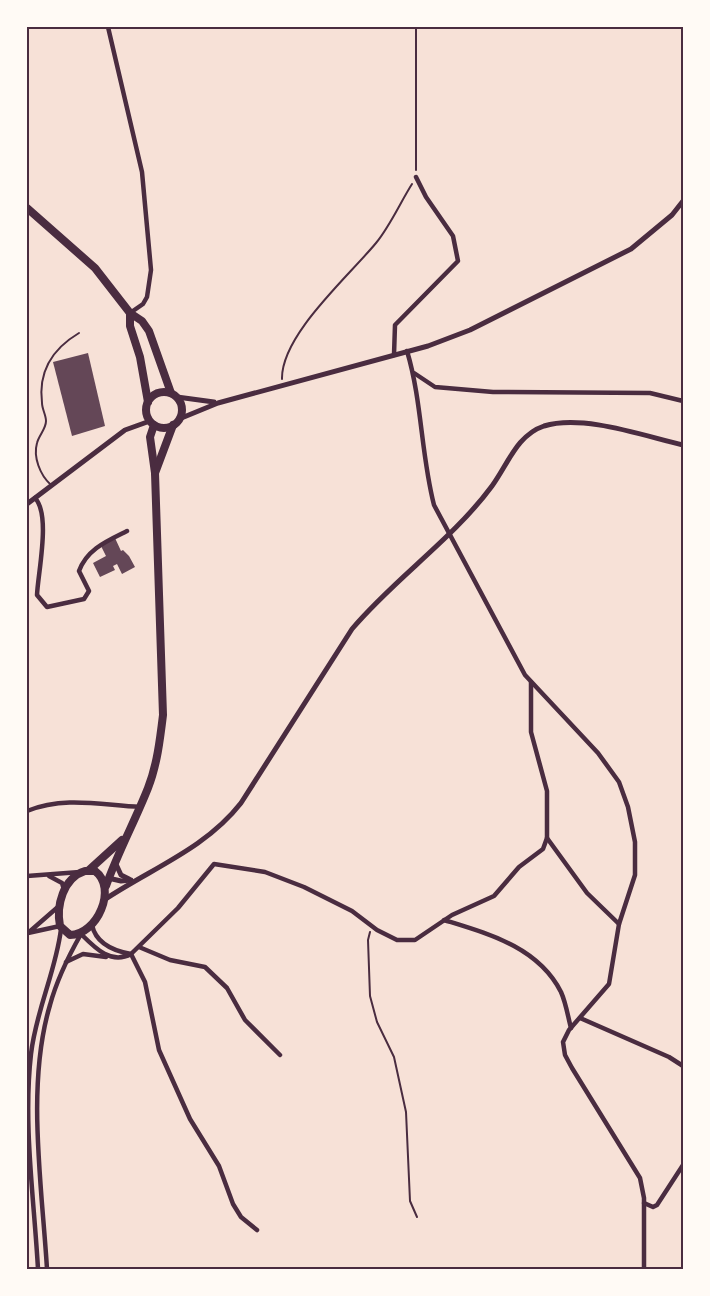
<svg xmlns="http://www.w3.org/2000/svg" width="710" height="1296" viewBox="0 0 710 1296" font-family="Cabin,sans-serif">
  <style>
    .building { fill: #644757 }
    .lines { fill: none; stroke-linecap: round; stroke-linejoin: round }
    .path { stroke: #4a2c40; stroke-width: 2 }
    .service { stroke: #4a2c40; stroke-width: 2 }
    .minor { stroke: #4a2c40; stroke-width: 4.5 }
    .tertiary { stroke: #4a2c40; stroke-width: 5 }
    .trunk { stroke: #4a2c40; stroke-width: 8 }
    .neatline { fill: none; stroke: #4a2c40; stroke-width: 2 }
  </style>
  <rect width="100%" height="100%" fill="#f7e1d7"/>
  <!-- building -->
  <g class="building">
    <path d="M88 353 105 426 72 436 53 362Z"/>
    <path d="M115 538 121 551 123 550 129 556 135 567 122 574 117 564 113 566 115 570 100 577 93 563 106 556 101 546Z"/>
  </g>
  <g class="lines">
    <!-- path -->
    <g class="path">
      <path d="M416 27V170"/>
      <path d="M282 379C281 335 349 276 376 243 390 226 400 203 412 184"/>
      <path d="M370 932 368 940 370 996 377 1022 394 1057 406 1112 410 1201 417 1217"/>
    </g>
    <!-- service -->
    <path class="service" d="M51 485C40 475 33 457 37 443 39 435 46 429 46 421 46 415 42 409 42 403 38 371 52 349 79 333"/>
    <!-- minor -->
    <g class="minor">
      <path d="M108 27 142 172 151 270 147 297 143 304 130 313"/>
      <path d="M407 351C422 401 421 455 434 505L525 675 598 753 619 782 628 807 635 842V875L619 924 609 984 569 1030 563 1042 565 1055 572 1068 640 1178 644 1198V1269"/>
      <path d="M394 355 395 325 458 261 453 236 426 197 416 177"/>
      <path d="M414 373 435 387 493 392 650 393 683 401"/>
      <path d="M35 498C51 515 38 572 37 595L47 607 84 599 89 591 79 571C87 549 107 541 127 531"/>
      <path d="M27 811C65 796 100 805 140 807"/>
      <path d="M547 838 587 893 619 924"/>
      <path d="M27 876 80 872"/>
      <path d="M49 876 62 883 64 890"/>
      <path d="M59 906 28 933 60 926"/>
      <path d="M444 920C489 934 538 947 561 992 566 1003 568 1017 571 1028"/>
      <path d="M139 947 170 960 205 967 227 988 245 1020 280 1055"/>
      <path d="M66 962 83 954 106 957"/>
      <path d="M580 1018 669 1057 683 1066"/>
      <path d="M644 1203 653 1207 657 1205 683 1165"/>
      <path d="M257 1230 241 1217 233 1204 219 1166 190 1119 159 1050 145 982 131 954 178 908 214 864 265 872 304 887 352 911 377 930 397 940H415L452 915 494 896 519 867 543 849 547 838V791L531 732V682"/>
      <path d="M38 1269C34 1198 23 1124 31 1054 36 1010 56 971 61 929"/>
      <path d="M47 1269C42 1186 26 1085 50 1005 57 979 68 957 81 934 95 948 111 965 131 954 114 951 96 944 92 925"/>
    </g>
    <!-- tertiary -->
    <g class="tertiary">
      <path d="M177 397 214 402"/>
      <path d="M179 419 218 403 428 346 470 330 631 249 672 215 683 201"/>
      <path d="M27 504 125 430 150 421"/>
      <path d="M115 862 121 875 129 879"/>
      <path d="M108 878 121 881 131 880"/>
      <path d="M104 900C152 868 205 849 241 803L352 629C394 579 453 539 492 486 508 464 517 435 544 426 583 414 644 436 683 445"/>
    </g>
    <!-- trunk -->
    <g class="trunk">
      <path d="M27 208 95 268 130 313 142 321 149 331 171 393"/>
      <path d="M130 313V326L140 357 148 402"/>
      <circle cx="164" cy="410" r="18"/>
      <path d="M154 425 150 437 155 473"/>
      <path d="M89 870 122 840"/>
      <path d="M85 871H95C118 888 97 935 70 935L60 926C56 906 63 878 85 871Z"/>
      <path d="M106 886C118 852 135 821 148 788 157 765 160 740 163 715L155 473 173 425"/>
    </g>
  </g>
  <!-- border -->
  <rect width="710" height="1296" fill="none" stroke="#fffaf5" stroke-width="57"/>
  <rect x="28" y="28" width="654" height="1240" class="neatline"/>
</svg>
